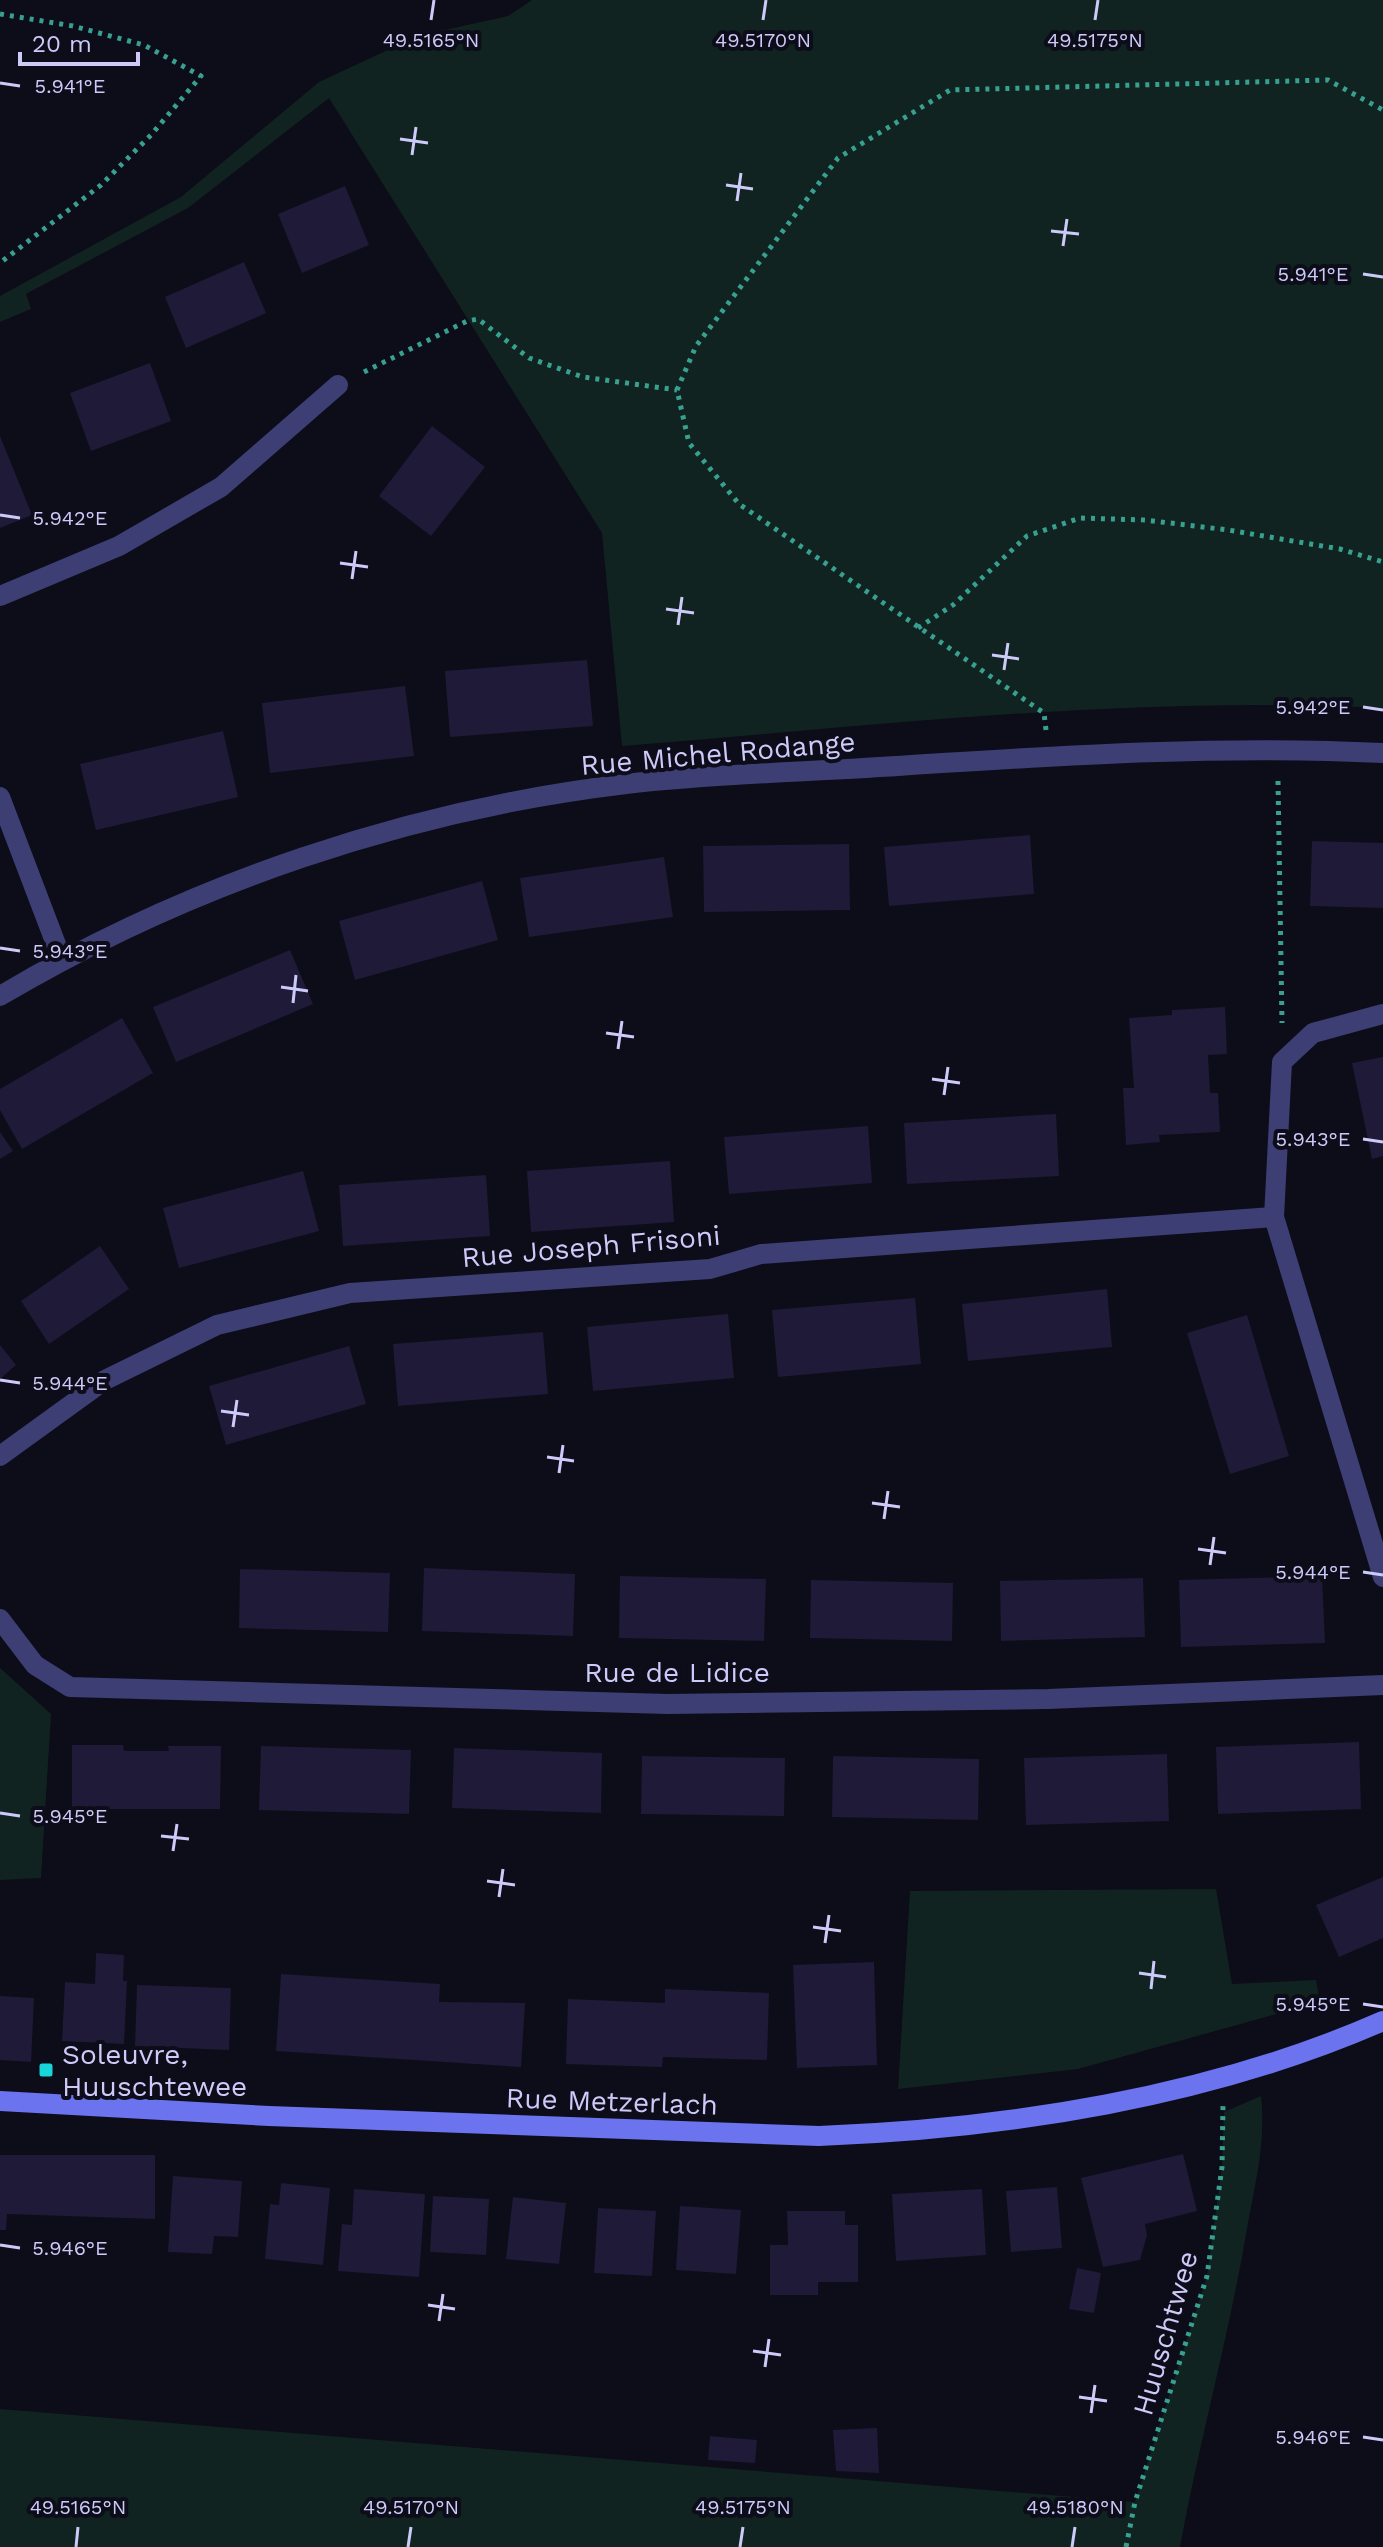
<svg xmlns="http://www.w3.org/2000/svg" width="1383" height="2547" viewBox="0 0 1383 2547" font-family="'Work Sans',sans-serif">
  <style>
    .green { fill: #102320 }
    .building { fill: #1e1a38 }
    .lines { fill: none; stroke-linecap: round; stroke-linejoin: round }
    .path { stroke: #38a091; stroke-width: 5; stroke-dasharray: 4 6; stroke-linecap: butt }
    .street { stroke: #3c3e74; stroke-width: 20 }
    .secondary { stroke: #6b73ef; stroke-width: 20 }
    .ticks { fill: none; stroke: #cccaf9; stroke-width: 3 }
    .poi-dot { fill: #17d5d9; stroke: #0d0c19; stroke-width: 3 }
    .labels { text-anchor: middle; stroke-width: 8; stroke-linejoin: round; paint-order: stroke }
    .street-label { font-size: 28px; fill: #cccaf9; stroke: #0d0c19 }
    .poi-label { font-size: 28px; fill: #cccaf9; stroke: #0d0c19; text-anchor: start }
    .ticks-label { font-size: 20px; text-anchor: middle; fill: #cccaf9; stroke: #0d0c19; stroke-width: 8; stroke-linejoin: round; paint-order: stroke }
  </style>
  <rect width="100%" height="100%" fill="#0d0c19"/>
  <!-- green -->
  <g class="green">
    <path d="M532 0H1383V708C1130 695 874 726 622 746L602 533 329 98 188 208 26 294 31 309 0 322V296L181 197 319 82 418 36 508 16Z"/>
    <path d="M0 1668 51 1714 41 1878 0 1880Z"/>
    <path d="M1216 1889 1232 1984 1316 1980 1320 2002 1078 2069 898 2089 910 1891Z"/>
    <path d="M1261 2096C1266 2139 1256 2181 1248 2223 1230 2332 1200 2438 1180 2547H0V2409L1135 2502 1207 2276 1222 2167 1224 2112Z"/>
  </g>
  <!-- building -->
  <g class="building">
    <path d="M345 186 369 245 302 273 278 214Z"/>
    <path d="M244 262 266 313 186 348 165 297Z"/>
    <path d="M150 363 171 421 91 451 70 393Z"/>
    <path d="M432 426 485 467 431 536 379 496Z"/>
    <path d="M0 436 32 515 0 528Z"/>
    <path d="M587 660 593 726 450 737 445 671Z"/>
    <path d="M405 686 414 756 270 773 262 703Z"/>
    <path d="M223 731 238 797 96 830 80 764Z"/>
    <path d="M1030 835 1034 894 889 906 884 847Z"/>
    <path d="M1312 841 1383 843V908L1310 906Z"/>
    <path d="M776 845 849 844 850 910 704 912 703 846Z"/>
    <path d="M664 857 673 917 529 937 520 878Z"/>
    <path d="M482 881 498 940 355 980 339 921Z"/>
    <path d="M290 950 313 1004 176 1062 153 1007Z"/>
    <path d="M1225 1007 1227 1054 1208 1055 1210 1093H1218L1220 1132 1159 1135 1160 1142 1126 1145 1123 1088H1134L1129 1018 1172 1015V1010Z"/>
    <path d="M122 1018 153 1073 22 1149 0 1110V1089Z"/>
    <path d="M1383 1057V1156L1372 1159 1352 1063Z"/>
    <path d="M1056 1114 1059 1176 907 1184 904 1123Z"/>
    <path d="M868 1126 872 1183 729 1194 724 1137Z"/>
    <path d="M0 1132 13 1151 0 1159Z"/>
    <path d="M670 1161 674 1222 531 1232 527 1171Z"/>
    <path d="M303 1171 319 1231 179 1268 163 1208Z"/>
    <path d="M486 1175 490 1236 343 1246 339 1185Z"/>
    <path d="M100 1246 129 1289 49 1344 21 1301Z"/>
    <path d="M1107 1289 1112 1347 968 1361 962 1304Z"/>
    <path d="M915 1298 921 1364 778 1377 772 1310Z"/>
    <path d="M728 1314 734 1378 593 1391 587 1327Z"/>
    <path d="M1247 1315 1289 1456 1230 1474 1187 1333Z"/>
    <path d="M543 1332 548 1394 398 1406 393 1344Z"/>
    <path d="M0 1345 16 1365 0 1379Z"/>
    <path d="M349 1346 366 1404 226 1445 209 1386Z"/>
    <path d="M424 1568 575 1574 573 1636 422 1631Z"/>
    <path d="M240 1569 390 1573 388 1632 239 1628Z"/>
    <path d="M620 1576 766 1579 764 1641 619 1638Z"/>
    <path d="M1322 1576 1325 1643 1181 1647 1179 1580Z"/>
    <path d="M1143 1578 1145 1637 1001 1641 1000 1581Z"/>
    <path d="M811 1580 953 1583 952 1641 810 1638Z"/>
    <path d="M1359 1742 1361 1809 1218 1814 1216 1747Z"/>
    <path d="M72 1745H123L124 1751H169L168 1746H221L220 1809H72Z"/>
    <path d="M261 1746 411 1750 409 1814 259 1810Z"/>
    <path d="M454 1748 602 1753 601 1813 452 1808Z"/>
    <path d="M1167 1754 1169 1821 1026 1825 1024 1758Z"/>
    <path d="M642 1756 785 1758 784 1816 641 1814Z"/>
    <path d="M833 1756 979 1759 978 1820 832 1817Z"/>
    <path d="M1383 1877V1938L1339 1957 1316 1905Z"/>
    <path d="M96 1953 124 1955 123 1981H127L124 2044 62 2041 65 1982 95 1984Z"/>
    <path d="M874 1962 877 2065 797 2068 793 1965Z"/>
    <path d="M281 1974 440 1984 439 2002 525 2003 521 2067 276 2051Z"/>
    <path d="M137 1985 231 1988 229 2050 135 2046Z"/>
    <path d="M665 1989 769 1993 767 2060 663 2057 662 2067 566 2064 568 1999 665 2003Z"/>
    <path d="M0 1996 34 1998 31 2062 0 2060Z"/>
    <path d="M1183 2154 1197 2211 1145 2224 1147 2235 1140 2260 1103 2267 1081 2178Z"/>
    <path d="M0 2155H155V2219L7 2214 6 2230H0Z"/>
    <path d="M173 2176 242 2181 238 2237 214 2236 212 2254 168 2252Z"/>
    <path d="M281 2183 330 2188 323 2265 265 2259 270 2204 279 2205Z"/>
    <path d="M1057 2187 1062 2248 1011 2252 1006 2191Z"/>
    <path d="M354 2189 425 2194 419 2277 338 2271 342 2224 352 2225Z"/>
    <path d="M982 2189 986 2255 896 2261 892 2194Z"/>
    <path d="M433 2196 489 2199 486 2255 430 2252Z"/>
    <path d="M513 2197 566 2203 559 2264 506 2259Z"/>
    <path d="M680 2206 741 2210 736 2274 676 2270Z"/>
    <path d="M598 2208 656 2211 652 2276 594 2273Z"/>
    <path d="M787 2211H845V2225H858V2282H818V2295H770V2245H788Z"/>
    <path d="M1077 2268 1101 2273 1094 2313 1069 2309Z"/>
    <path d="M877 2428 879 2473 836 2471 833 2430Z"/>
    <path d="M710 2436 757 2440 755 2463 708 2460Z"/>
  </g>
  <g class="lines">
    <!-- path -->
    <g class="path">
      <path d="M0 14 73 26 144 45 201 76 151 135 101 185 0 263"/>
      <path d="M364 372 467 321 478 319 529 358 583 377 677 390"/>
      <path d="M918 628 953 605 1027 536 1080 518 1145 520 1228 530 1340 549 1383 562"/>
      <path d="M1046 730 1044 713 739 504 689 443 677 390 696 346 838 158 950 90 1328 80 1383 110"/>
      <path d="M1278 781 1282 1023"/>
      <path d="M1126 2547 1135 2502 1207 2276 1222 2167 1223 2105"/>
    </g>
    <!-- street -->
    <g class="street">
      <path d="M0 596 119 546 221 487 338 385"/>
      <path d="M0 797 62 960"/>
      <path d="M0 996C189 884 407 810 626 784 720 773 817 772 911 765 1069 755 1225 745 1383 753"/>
      <path d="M1383 1014 1313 1033 1282 1062 1274 1217 1383 1577"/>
      <path d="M0 1456 105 1380 217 1325 350 1293 710 1269 761 1254 1274 1217"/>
      <path d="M0 1619 35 1665 70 1687 668 1704 1048 1699 1383 1685"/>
    </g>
    <!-- secondary -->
    <path class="secondary" d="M0 2101 269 2116 819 2136C1007 2129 1210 2097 1383 2021"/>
  </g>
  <!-- ticks -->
  <path class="ticks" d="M431 20 434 0M763 20 766 0M1095 20 1098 0M0 83 20 86M400 139 428 143M412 155 416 127M726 185 753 189M737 201 741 173M1051 231 1079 234M1063 246 1067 219M1363 274 1383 277M0 515 20 518M340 563 368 567M352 579 356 551M666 609 694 613M678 625 682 597M992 655 1019 659M1004 670 1008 643M1363 707 1383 710M0 948 20 951M281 987 308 991M293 1003 296 975M606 1033 634 1037M618 1049 622 1021M932 1079 960 1083M944 1095 948 1067M1363 1139 1383 1142M0 1380 20 1383M221 1411 249 1415M233 1427 237 1400M547 1457 574 1461M559 1473 563 1445M872 1503 900 1507M884 1519 888 1491M1198 1549 1226 1553M1210 1565 1214 1537M1363 1572 1383 1575M0 1813 20 1816M161 1836 189 1839M173 1851 177 1824M487 1881 515 1885M499 1897 503 1869M813 1927 841 1931M825 1943 829 1915M1139 1973 1166 1977M1151 1989 1154 1961M1363 2004 1383 2007M0 2245 20 2248M428 2305 455 2309M439 2321 443 2294M753 2351 781 2355M765 2367 769 2339M1079 2397 1107 2401M1091 2413 1095 2385M1363 2437 1383 2440M76 2547 78 2527M408 2547 411 2527M740 2547 743 2527M1072 2547 1075 2527"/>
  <!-- markers -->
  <rect class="poi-dot" x="38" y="2062" width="16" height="16" rx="4"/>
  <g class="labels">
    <!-- street labels -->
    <g class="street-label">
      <text transform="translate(718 753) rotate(-5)" y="10">Rue Michel Rodange</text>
      <text transform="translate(591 1246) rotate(-5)" y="10">Rue Joseph Frisoni</text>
      <text x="677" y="1682">Rue de Lidice</text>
      <text transform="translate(612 2101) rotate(2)" y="10">Rue Metzerlach</text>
      <text transform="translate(1165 2333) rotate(-74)" y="10">Huuschtwee</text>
    </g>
    <!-- poi labels -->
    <g class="poi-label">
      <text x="62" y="2064">Soleuvre,<tspan x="62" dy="32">Huuschtewee</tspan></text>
    </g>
  </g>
  <g class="ticks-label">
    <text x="431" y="47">49.5165°N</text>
    <text x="763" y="47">49.5170°N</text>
    <text x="1095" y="47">49.5175°N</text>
    <text x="70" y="93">5.941°E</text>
    <text x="1313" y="281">5.941°E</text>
    <text x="70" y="525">5.942°E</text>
    <text x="1313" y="714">5.942°E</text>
    <text x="70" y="958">5.943°E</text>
    <text x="1313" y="1146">5.943°E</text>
    <text x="70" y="1390">5.944°E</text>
    <text x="1313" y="1579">5.944°E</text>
    <text x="70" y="1823">5.945°E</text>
    <text x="1313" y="2011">5.945°E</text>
    <text x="70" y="2255">5.946°E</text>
    <text x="1313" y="2444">5.946°E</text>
    <text x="78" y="2514">49.5165°N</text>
    <text x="411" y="2514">49.5170°N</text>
    <text x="743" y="2514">49.5175°N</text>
    <text x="1075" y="2514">49.5180°N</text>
  </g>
  <!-- scale -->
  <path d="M20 52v12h118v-12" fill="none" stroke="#cccaf9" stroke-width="4"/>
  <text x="32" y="52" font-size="24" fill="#cccaf9" stroke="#0d0c19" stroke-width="6" paint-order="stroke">20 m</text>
</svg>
